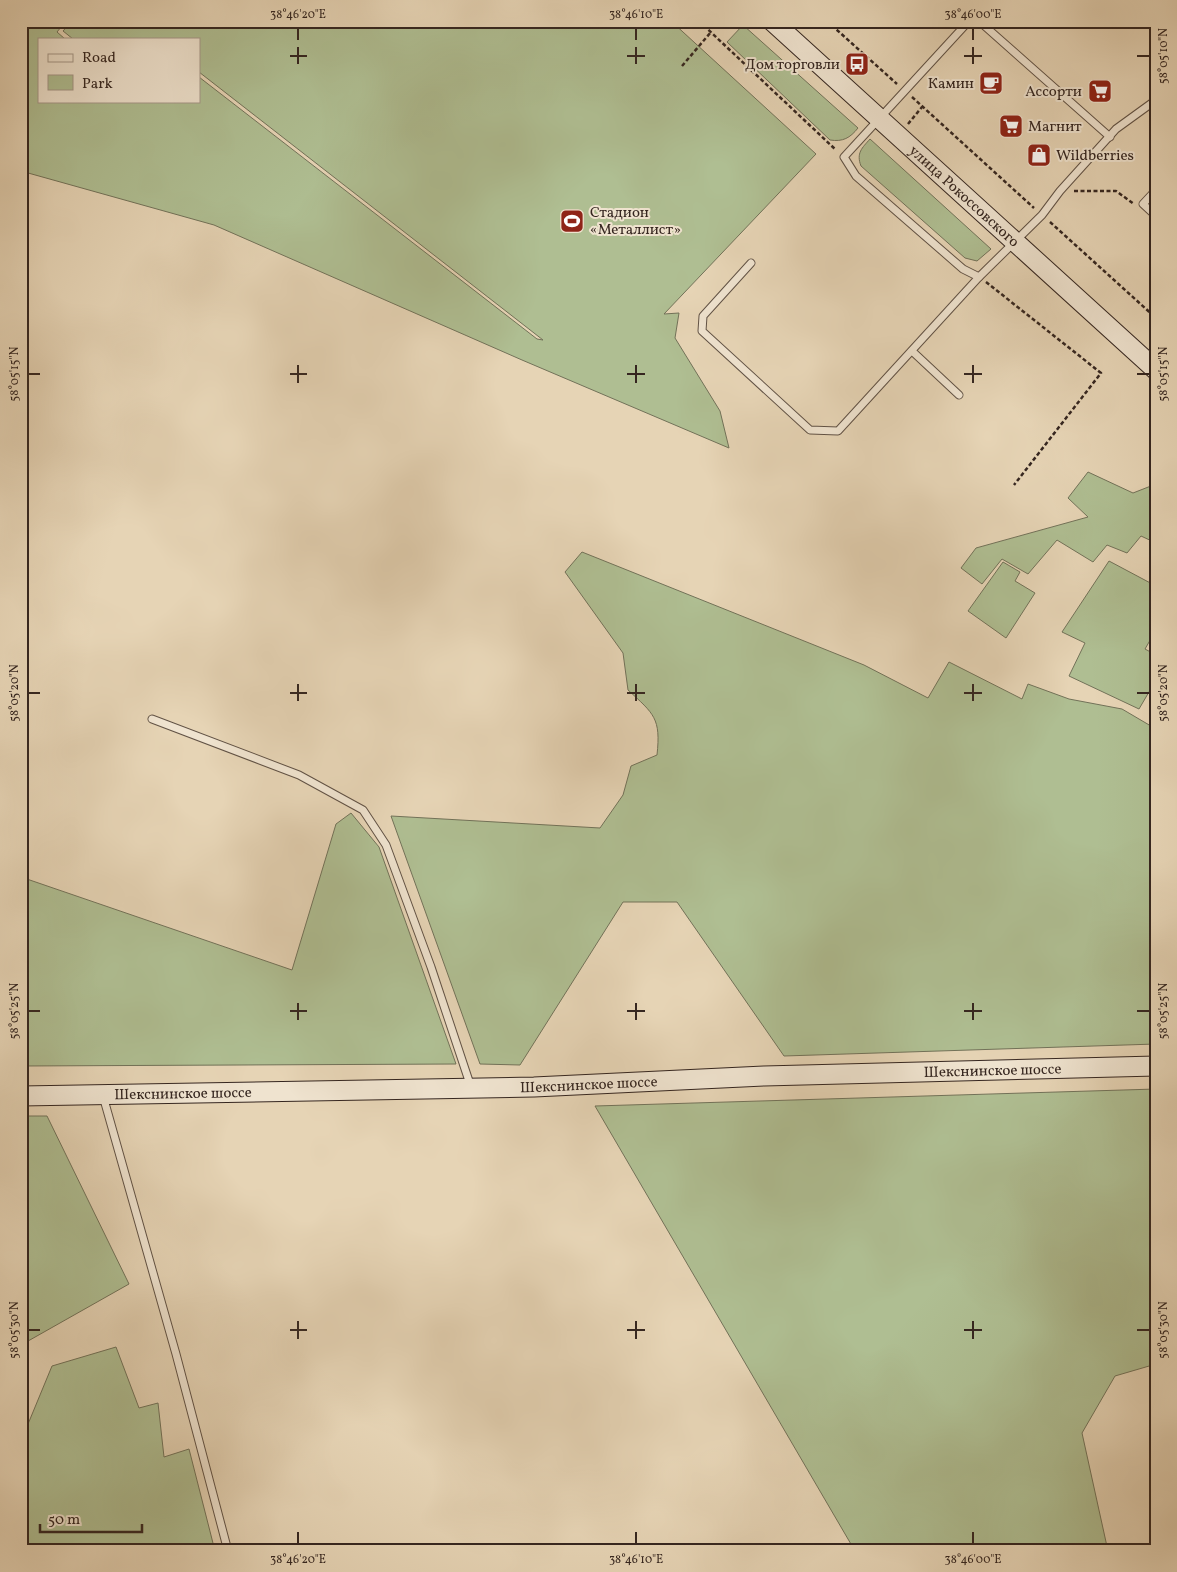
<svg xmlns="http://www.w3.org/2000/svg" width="1177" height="1572" viewBox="0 0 1177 1572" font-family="Vollkorn,serif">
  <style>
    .green { fill: #afbe92; stroke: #727259 }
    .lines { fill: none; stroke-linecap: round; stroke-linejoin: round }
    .lane-casing { stroke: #615245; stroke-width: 9 }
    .secondary-casing { stroke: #352620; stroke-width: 21 }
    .path { stroke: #352620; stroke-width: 2.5; stroke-dasharray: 4 2.5; stroke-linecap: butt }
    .lane { stroke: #efe3cf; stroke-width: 7 }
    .secondary { stroke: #efe3cf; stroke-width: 19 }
    .ticks { fill: none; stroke: #352620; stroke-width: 2 }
    .labels { text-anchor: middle; stroke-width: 4; stroke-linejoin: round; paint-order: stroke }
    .poi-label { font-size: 15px; fill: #352620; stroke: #efe3cf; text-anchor: end }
    .street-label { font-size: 15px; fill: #352620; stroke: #efe3cf }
    .neatline { fill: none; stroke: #352620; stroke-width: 2 }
    .ticks-label { font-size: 12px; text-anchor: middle; fill: #352620 }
  </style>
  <rect width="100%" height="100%" fill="#e6d4b5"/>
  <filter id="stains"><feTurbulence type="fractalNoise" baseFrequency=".004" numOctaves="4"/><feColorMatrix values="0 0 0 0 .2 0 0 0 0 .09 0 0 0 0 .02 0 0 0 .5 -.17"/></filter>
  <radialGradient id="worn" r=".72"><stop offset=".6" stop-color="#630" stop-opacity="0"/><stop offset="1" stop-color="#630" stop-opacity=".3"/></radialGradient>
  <!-- green -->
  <g class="green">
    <path d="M21 21H66L57 32 65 39H39V101H199V77L537 339 543 340 199 72V39H73L63 31 72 21H671L816 154 664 314 679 313 675 338 720 411 729 448 522 360 214 225 21 171Z"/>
    <path d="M743 25 858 128C850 138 843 142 830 140L727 42Z"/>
    <path d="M870 139 991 249 977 261 965 258 861 166C856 153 862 148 870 139Z"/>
    <path d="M1088 472 1133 493 1156 484V543L1141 536 1127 553 1107 545 1093 562 1057 540 1028 574 1002 559 982 584 961 568 976 548 1088 517 1068 498Z"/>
    <path d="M582 552 864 665 928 698 949 662 1022 699 1028 684 1069 699 1122 709 1156 729V1044L784 1056 677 902H623L520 1065 480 1064 391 816 600 828 623 795 631 766 657 755C661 718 654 714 628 690L623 653 565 572Z"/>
    <path d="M1109 561 1156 586V630L1145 649 1156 655V680L1139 709 1069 676 1085 643 1062 632Z"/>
    <path d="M1003 562 1020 572 1015 581 1035 593 1006 638 968 611Z"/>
    <path d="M351 813 379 847 456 1064 21 1066V877L292 970 336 824Z"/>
    <path d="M1156 1089V1364L1115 1376 1082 1433 1108 1551H855L595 1106Z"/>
    <path d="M21 1116H47L129 1284 21 1345Z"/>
    <path d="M116 1347 139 1408 158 1403 164 1457 189 1449 215 1551H21V1441L52 1366Z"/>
  </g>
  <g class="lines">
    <!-- lane casing -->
    <g class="lane-casing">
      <g id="lane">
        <path d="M969 21 844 157 856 176 963 269 979 277"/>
        <path d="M979 21 1110 137"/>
        <path d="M1156 190 1143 204 1156 216"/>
        <path d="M751 263 703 316 702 331 810 430 838 431 979 277 1042 215 1060 191 1116 129 1156 100"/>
        <path d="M912 351 959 395"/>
        <path d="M152 719 299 775 363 810 386 845 431 967 471 1087"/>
        <path d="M103 1096 176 1354 228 1551"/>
      </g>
    </g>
    <!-- secondary casing -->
    <g class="secondary-casing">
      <g id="secondary">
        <path id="s1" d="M772 21 1156 370"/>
        <path id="s2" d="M21 1096 534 1087 764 1076 1156 1066"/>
      </g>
    </g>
    <!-- path -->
    <g class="path">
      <path d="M699 21 836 150"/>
      <path d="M827 21 897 84"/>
      <path d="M682 66 711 32"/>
      <path d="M912 97 1034 208"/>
      <path d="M908 124 922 107"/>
      <path d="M1074 191H1116L1134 204"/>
      <path d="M1050 222 1156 318"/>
      <path d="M986 282 1101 373 1014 485"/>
    </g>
    <!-- lane -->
    <use href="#lane" class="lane"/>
    <!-- secondary -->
    <use href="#secondary" class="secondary"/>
  </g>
  <!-- ticks -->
  <path class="ticks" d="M298 28V40M636 28V40M973 28V40M298 47V64M636 47V64M973 47V64M290 56H307M627 56H645M964 56H982M1137 56H1150M298 365V383M636 365V383M973 365V383M28 374H40M290 374H307M627 374H645M964 374H982M1137 374H1150M298 684V701M636 684V701M973 684V701M28 693H40M290 693H307M627 693H645M964 693H982M1137 693H1150M298 1003V1020M636 1003V1020M973 1003V1020M28 1011H40M290 1011H307M627 1011H645M964 1011H982M1137 1011H1150M298 1321V1339M636 1321V1339M973 1321V1339M28 1330H40M290 1330H307M627 1330H645M964 1330H982M1137 1330H1150M298 1532V1544M636 1532V1544M973 1532V1544"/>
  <!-- icons -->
  <defs>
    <g id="bus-square" transform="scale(1.25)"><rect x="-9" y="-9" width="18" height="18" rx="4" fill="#8f2418" stroke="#efe3cf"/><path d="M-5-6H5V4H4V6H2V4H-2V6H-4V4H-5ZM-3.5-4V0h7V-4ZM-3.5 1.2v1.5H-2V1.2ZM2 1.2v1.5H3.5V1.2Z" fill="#fff"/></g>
    <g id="cafe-square" transform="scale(1.25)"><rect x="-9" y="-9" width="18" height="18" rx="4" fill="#8f2418" stroke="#efe3cf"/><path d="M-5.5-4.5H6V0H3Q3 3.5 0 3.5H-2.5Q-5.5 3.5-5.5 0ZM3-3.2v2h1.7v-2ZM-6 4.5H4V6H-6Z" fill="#fff"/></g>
    <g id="supermarket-square" transform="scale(1.25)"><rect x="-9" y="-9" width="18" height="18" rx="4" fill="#8f2418" stroke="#efe3cf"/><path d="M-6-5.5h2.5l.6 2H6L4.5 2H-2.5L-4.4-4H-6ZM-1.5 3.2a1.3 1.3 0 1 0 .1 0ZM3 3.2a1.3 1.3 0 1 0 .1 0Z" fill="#fff"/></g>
    <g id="shop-square" transform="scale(1.25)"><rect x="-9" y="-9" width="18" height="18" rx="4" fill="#8f2418" stroke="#efe3cf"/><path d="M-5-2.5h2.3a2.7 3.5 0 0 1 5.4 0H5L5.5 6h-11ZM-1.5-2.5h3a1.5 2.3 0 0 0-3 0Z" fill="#fff"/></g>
    <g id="stadium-square" transform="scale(1.25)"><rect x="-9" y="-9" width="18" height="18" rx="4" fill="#8f2418" stroke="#efe3cf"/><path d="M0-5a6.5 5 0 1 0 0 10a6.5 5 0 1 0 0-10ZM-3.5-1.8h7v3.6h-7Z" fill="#fff"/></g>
  </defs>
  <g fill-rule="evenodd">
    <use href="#bus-square" x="857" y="64"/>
    <use href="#cafe-square" x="991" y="83"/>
    <use href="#supermarket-square" x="1100" y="91"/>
    <use href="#supermarket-square" x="1011" y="126"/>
    <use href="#shop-square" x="1039" y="155"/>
    <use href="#stadium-square" x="572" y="221"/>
  </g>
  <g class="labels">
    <!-- poi labels -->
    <g class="poi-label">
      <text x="840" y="69">Дом торговли</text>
      <text x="974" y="88">Камин</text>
      <text x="1082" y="96">Ассорти</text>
      <text x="1028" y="131" text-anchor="start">Магнит</text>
      <text x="1056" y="160" text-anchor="start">Wildberries</text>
      <text x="590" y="217" text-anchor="start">Стадион<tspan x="590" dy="17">«Металлист»</tspan></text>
    </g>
    <!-- street labels -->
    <g class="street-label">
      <text dy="5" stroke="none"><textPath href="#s1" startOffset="260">улица Рокоссовского</textPath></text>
      <text dy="5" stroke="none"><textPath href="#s2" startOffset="972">Шекснинское шоссе</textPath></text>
      <text dy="5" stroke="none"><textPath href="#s2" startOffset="568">Шекснинское шоссе</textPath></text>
      <text dy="5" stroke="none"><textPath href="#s2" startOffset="162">Шекснинское шоссе</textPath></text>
    </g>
  </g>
  <!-- margin -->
  <rect width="1177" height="1572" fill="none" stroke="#e6d4b5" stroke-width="55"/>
  <!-- legend -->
  <rect x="38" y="38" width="162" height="65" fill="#efe3cf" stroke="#a59789"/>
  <rect x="48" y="54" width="25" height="8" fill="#efe3cf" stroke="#a59789"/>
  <text x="82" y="62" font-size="15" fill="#352620">Road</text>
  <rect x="48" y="75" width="25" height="15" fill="#afbe92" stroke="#a59789"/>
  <text x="82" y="88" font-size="15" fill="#352620">Park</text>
  <!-- scale -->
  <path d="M40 1524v8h102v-8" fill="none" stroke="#352620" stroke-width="2.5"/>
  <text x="48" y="1524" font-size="15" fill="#352620" stroke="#efe3cf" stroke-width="4" paint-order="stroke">50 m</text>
  <rect x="28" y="28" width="1122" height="1516" class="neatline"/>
  <g class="ticks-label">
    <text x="298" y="18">38°46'20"E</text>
    <text x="636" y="18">38°46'10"E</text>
    <text x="973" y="18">38°46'00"E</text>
    <text transform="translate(1163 56) rotate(-90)" y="4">58°05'10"N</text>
    <text transform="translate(1163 374) rotate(-90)" y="4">58°05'15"N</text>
    <text transform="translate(14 374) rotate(-90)" y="4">58°05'15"N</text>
    <text transform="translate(1163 693) rotate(-90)" y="4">58°05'20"N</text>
    <text transform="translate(14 693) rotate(-90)" y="4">58°05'20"N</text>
    <text transform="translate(1163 1011) rotate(-90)" y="4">58°05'25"N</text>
    <text transform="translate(14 1011) rotate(-90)" y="4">58°05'25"N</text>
    <text transform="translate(1163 1330) rotate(-90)" y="4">58°05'30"N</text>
    <text transform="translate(14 1330) rotate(-90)" y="4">58°05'30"N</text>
    <text x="298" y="1563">38°46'20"E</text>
    <text x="636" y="1563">38°46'10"E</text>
    <text x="973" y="1563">38°46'00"E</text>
  </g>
  <rect width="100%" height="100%" filter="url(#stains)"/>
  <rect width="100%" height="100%" fill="url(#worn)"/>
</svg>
